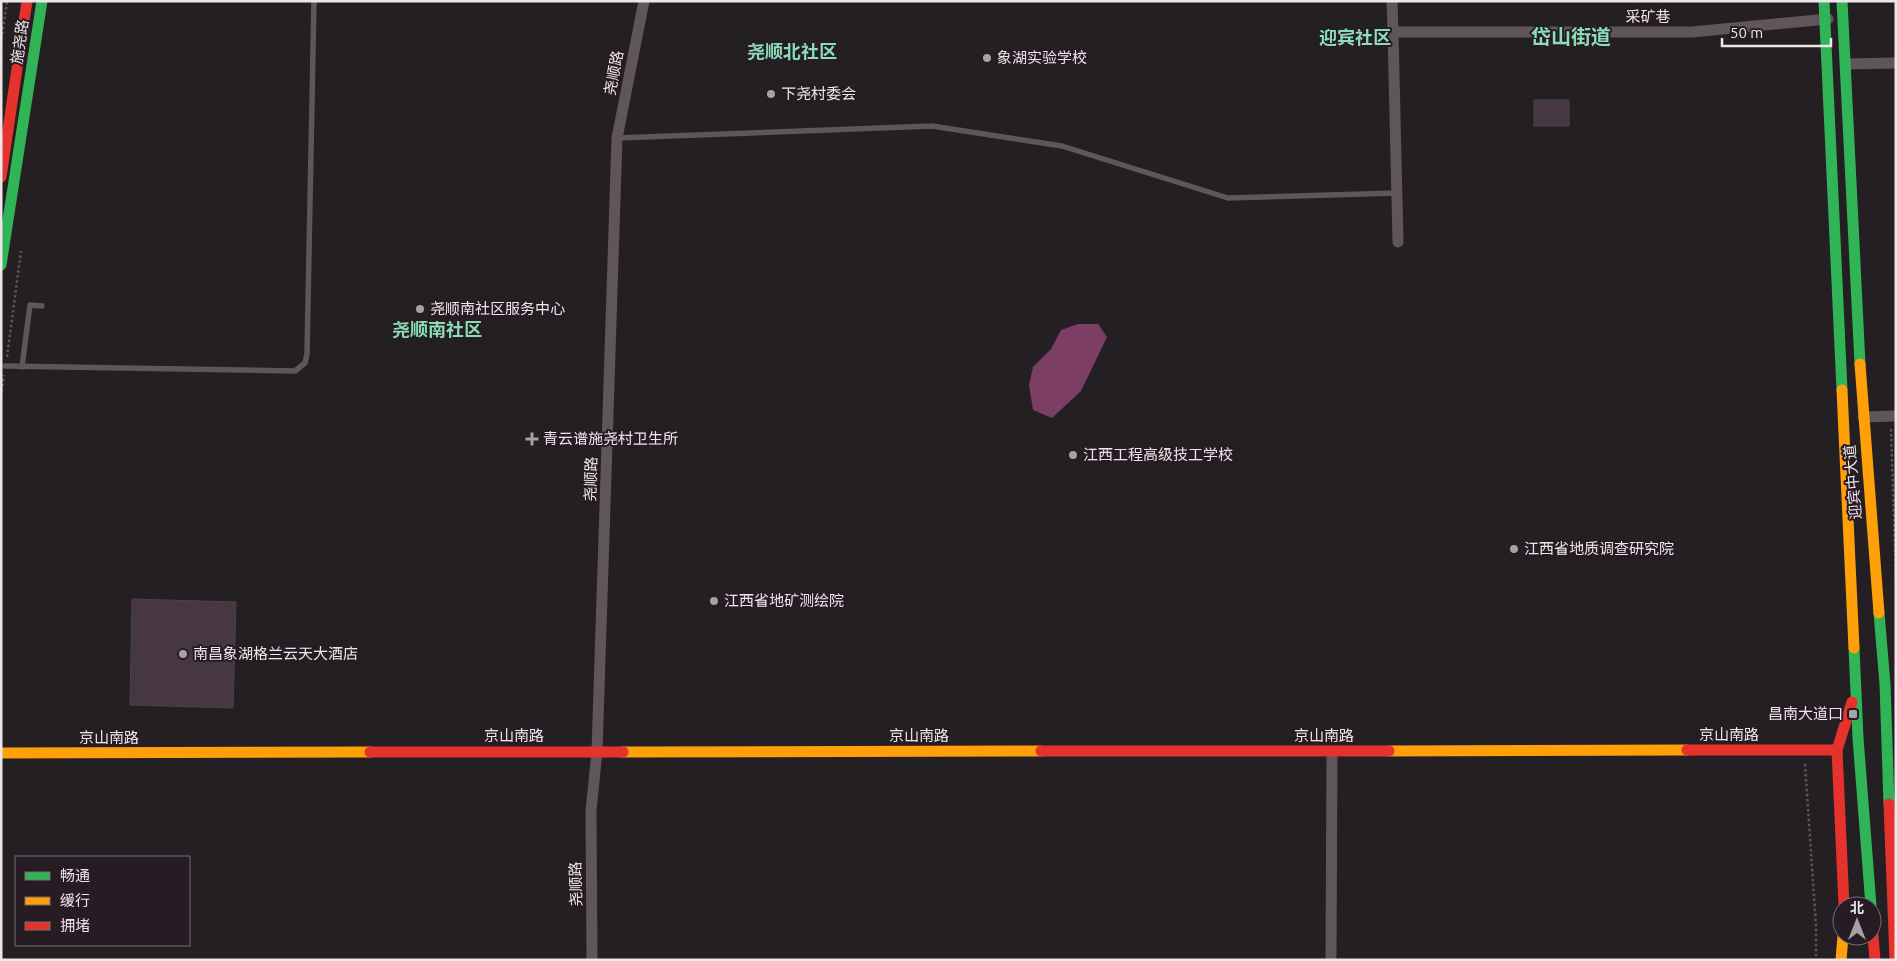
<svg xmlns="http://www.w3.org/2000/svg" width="1897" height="961" viewBox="0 0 1897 961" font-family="Ubuntu,'Noto Sans SC',sans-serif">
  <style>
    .water { fill: #7c3e65 }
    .building { fill: #463741; stroke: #4a4448 }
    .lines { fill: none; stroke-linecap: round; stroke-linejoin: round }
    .path { stroke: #5d5559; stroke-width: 2.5; stroke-dasharray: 2.5 2.5; stroke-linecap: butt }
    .lane { stroke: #60555b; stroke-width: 5.5 }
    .street { stroke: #60555b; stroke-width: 11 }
    .fast { stroke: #30b455; stroke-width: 11 }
    .slow { stroke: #ff9f0a; stroke-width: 11 }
    .jam { stroke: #e5322d; stroke-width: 11 }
    .poi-dot { fill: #a7a0a4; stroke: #271c23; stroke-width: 2 }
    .labels { text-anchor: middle; stroke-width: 4; stroke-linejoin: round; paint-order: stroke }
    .street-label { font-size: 15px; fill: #eee6ea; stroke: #271c23 }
    .poi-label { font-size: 15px; fill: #eee6ea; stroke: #271c23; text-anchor: start }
    .quarter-label { font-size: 18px; font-weight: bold; fill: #89deb7; stroke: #271c23 }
    .district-label { font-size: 20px; font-weight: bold; fill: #89deb7; stroke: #271c23 }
  </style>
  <rect width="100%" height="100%" fill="#241f22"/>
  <!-- water -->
  <path class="water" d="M1078 324H1098L1107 337 1081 391 1052 418 1033 410 1029 385 1033 367 1051 349 1061 330Z"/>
  <!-- building -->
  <g class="building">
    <rect x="1534" y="100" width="35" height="26"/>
    <path d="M132 599 236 602 233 708 130 705Z"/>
  </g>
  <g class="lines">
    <!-- path -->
    <g class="path">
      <path d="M1 44 7 1"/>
      <path d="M7 357 21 251"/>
      <path d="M1 396 4 375"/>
      <path d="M1891 429 1896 580"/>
      <path d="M1805 764 1816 926V960"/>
    </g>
    <!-- lane -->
    <g class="lane">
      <path d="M617 138 932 126 1062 146 1228 198 1397 193"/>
      <path d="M5 366 295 371 305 363 307 354 314 1"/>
      <path d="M22 367 30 305 42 306"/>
    </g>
    <!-- street -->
    <g class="street">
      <path d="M1392 1 1393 32"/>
      <path d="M1845 64 1896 63"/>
      <path d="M1398 242 1393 32H1692L1828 19"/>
      <path d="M1863 417 1896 416"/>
      <path d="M592 960 591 811 597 751 617 138 644 1"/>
      <path d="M1331 960 1332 751"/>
    </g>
    <!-- fast -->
    <g class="fast">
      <path d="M1824 1 1842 390"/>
      <path d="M1842 1 1860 364"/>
      <path d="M1 265 42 1"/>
      <path d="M1879 613 1885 684 1889 804"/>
      <path d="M1854 648 1858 738 1871 906"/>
    </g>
    <!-- slow -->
    <g class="slow">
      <path d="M1860 364 1879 613"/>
      <path d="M1842 390 1854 648"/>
      <path d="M1389 751 1687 750"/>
      <path d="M623 752 1041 751"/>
      <path d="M1 753 370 752"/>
      <path d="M1841 960 1843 936"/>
    </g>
    <!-- jam -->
    <g class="jam">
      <path d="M1 177 27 1"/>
      <path d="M1687 750H1837"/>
      <path d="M1041 751H1389"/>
      <path d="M370 752H623"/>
      <path d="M1889 804 1895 960"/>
      <path d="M1844 906 1837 750 1852 702"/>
      <path d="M1872 924 1875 960"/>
    </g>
  </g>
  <!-- markers -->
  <g class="poi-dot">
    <circle cx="987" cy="58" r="5"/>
    <circle cx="771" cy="94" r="5"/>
    <circle cx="420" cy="309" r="5"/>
    <path d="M529.5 431.5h5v5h5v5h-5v5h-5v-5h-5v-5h5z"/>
    <circle cx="1073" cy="455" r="5"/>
    <circle cx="1514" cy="549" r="5"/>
    <circle cx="714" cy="601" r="5"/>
    <circle cx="183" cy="654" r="5"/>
    <rect x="1848" y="709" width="10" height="10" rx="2.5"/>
  </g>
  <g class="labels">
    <!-- street labels -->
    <g class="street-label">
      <text x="1648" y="22">采矿巷</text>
      <text transform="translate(20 42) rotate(-81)" y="5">施尧路</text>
      <text transform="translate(614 73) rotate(-79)" y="5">尧顺路</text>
      <text transform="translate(591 479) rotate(-88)" y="5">尧顺路</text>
      <text transform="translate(1853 482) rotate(-95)" y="5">迎宾中大道</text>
      <text x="1729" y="740">京山南路</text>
      <text x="514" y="741">京山南路</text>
      <text x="919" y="741">京山南路</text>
      <text x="1324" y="741">京山南路</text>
      <text x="109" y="743">京山南路</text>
      <text transform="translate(576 884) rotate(-91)" y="5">尧顺路</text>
    </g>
    <!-- poi labels -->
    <g class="poi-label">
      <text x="997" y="63">象湖实验学校</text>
      <text x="781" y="99">下尧村委会</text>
      <text x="430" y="314">尧顺南社区服务中心</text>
      <text x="543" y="444">青云谱施尧村卫生所</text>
      <text x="1083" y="460">江西工程高级技工学校</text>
      <text x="1524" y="554">江西省地质调查研究院</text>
      <text x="724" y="606">江西省地矿测绘院</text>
      <text x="193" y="659">南昌象湖格兰云天大酒店</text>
      <text x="1843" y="719" text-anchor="end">昌南大道口</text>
    </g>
    <!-- quarter labels -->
    <g class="quarter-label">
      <text x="1355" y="44">迎宾社区</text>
      <text x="792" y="58">尧顺北社区</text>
      <text x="437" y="336">尧顺南社区</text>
    </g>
    <!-- district labels -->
    <g class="district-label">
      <text x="1571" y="44">岱山街道</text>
    </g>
  </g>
  <!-- border -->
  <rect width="1897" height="961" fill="none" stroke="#eee6ea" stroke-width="5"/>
  <!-- legend -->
  <rect x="15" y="856" width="175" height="90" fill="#271c23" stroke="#776d73"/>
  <rect x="25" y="872" width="25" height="8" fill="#30b455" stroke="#776d73"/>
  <text x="60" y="881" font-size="15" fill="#eee6ea">畅通</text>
  <rect x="25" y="897" width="25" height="8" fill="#ff9f0a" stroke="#776d73"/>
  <text x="60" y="906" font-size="15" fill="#eee6ea">缓行</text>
  <rect x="25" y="922" width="25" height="8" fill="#e5322d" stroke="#776d73"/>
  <text x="60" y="931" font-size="15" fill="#eee6ea">拥堵</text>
  <!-- north arrow -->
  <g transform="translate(1857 921)"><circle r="24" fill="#271c23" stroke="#776d73"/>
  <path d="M0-4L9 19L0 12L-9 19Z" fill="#a7a0a4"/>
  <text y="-8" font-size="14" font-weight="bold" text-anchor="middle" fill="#eee6ea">北</text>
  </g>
  <!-- scale -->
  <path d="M1722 38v8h109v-8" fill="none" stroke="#eee6ea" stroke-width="2.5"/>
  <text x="1730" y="38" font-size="15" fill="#eee6ea" stroke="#271c23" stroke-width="4" paint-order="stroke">50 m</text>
</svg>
